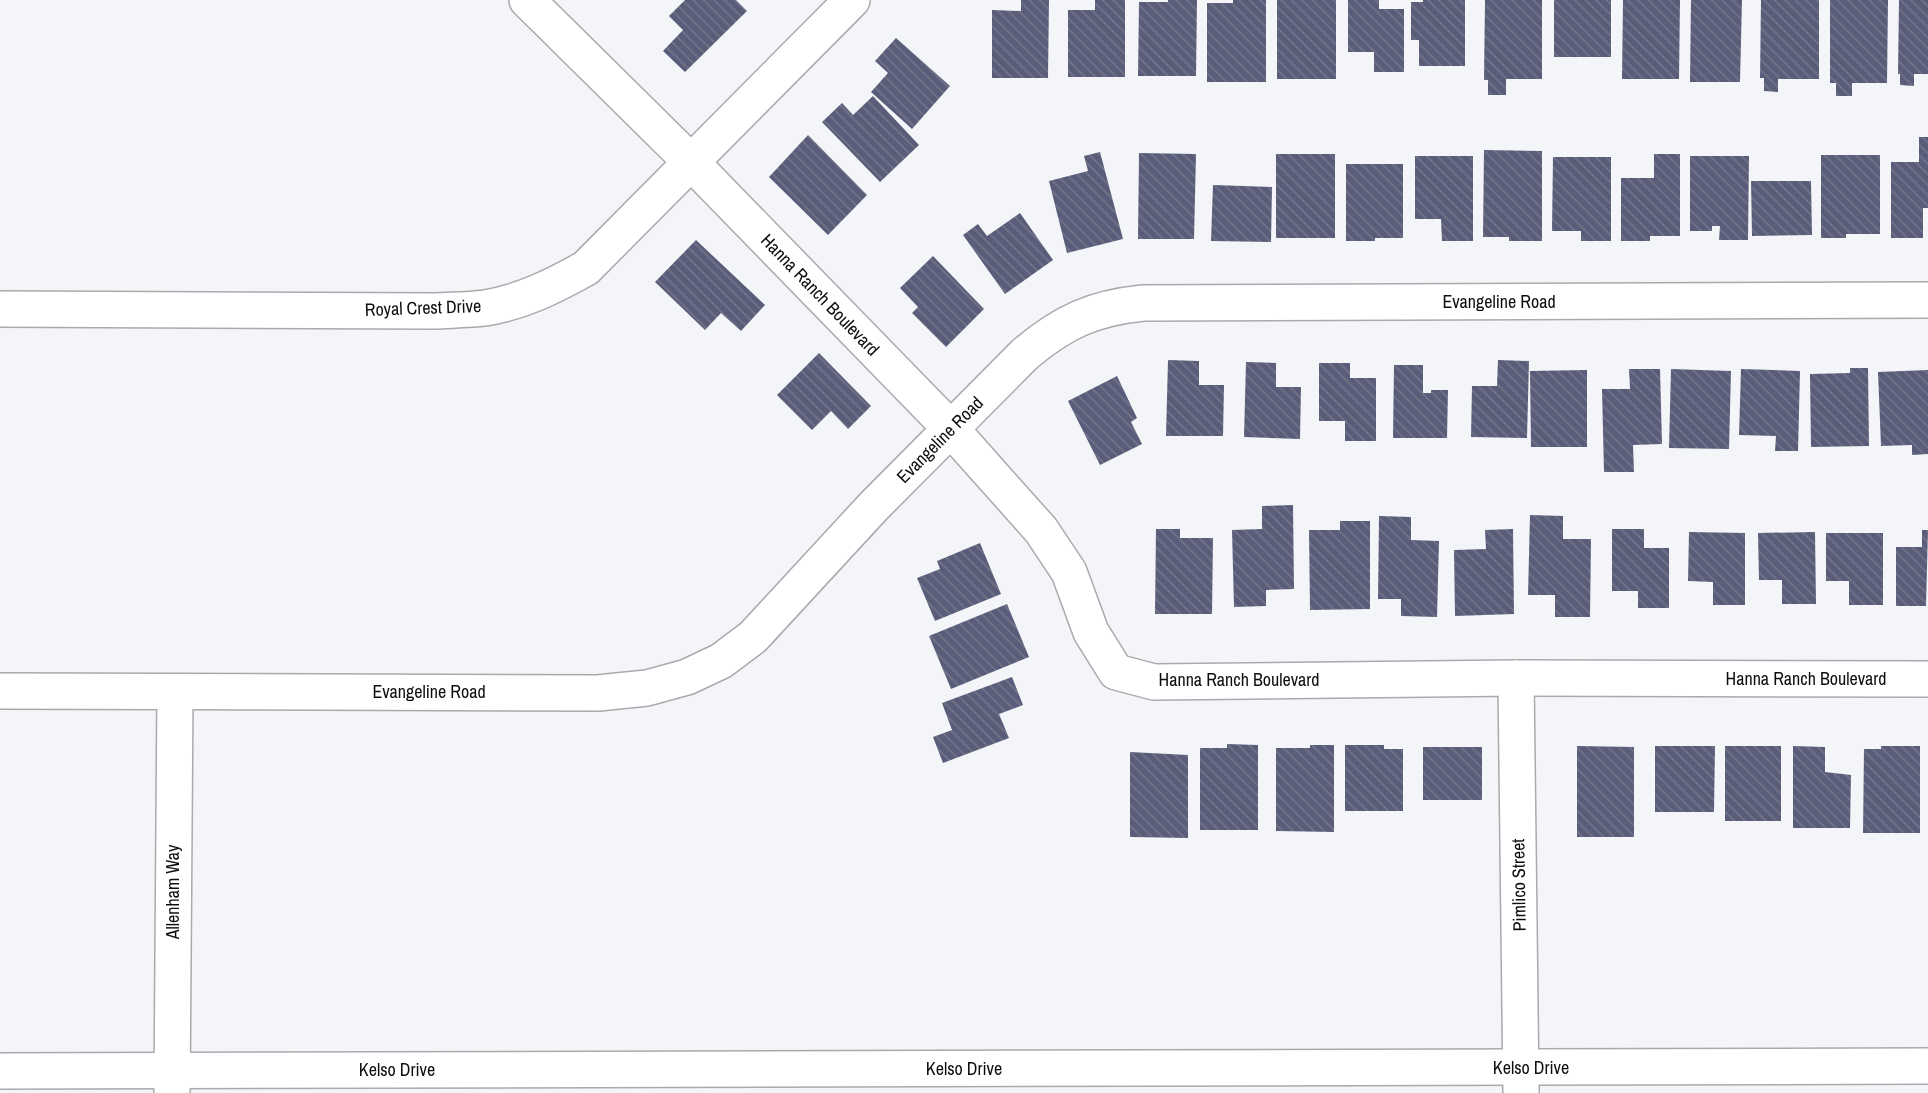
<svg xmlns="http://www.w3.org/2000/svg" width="1928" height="1093" viewBox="0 0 1928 1093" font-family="'Archivo Narrow',sans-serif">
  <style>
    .building { fill: url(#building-back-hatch) }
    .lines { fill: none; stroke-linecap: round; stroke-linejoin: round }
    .minor-casing { stroke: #a9aaad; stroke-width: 38 }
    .minor { stroke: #fff; stroke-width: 35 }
    .labels { text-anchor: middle; stroke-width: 5; stroke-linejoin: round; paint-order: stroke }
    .street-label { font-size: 18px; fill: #0e0e0f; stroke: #fff }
  </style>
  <defs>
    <pattern id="building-back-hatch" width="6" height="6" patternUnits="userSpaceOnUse" patternTransform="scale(1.75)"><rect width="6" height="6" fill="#5a5d79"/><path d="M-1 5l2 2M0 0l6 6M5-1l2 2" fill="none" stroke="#717488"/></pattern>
  </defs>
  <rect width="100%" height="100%" fill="#f4f5f9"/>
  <!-- building -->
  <g class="building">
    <path d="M685 0H736L747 11 685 72 663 51 683 30 669 16Z"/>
    <path d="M1021 0H1049L1048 78H992V10L1021 11Z"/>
    <path d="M1095 0H1125V77H1068V10H1095Z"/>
    <path d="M1168 0H1197L1196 76H1138L1139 2H1168Z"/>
    <path d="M1233 0H1266V82H1207V3H1233Z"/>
    <rect x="1277" y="0" width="59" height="79"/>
    <path d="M1348 0H1379V9H1404V72H1374V52H1348Z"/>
    <path d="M1423 0H1465V66H1419V40H1411V2H1423Z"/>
    <path d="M1485 0H1542V79H1506V95H1488V80H1484Z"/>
    <rect x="1554" y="0" width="57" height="57"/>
    <path d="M1623 0H1680L1679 79H1622Z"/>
    <path d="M1691 0H1742L1740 82H1690Z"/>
    <path d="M1761 0H1819V79H1778V92L1764 91V78H1760Z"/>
    <path d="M1830 0H1888L1887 83H1852V96H1836V83H1830Z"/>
    <path d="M1899 0H1928V74H1914V86L1900 85V74H1898Z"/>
    <path d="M896 38 950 86 912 129 871 92 888 73 875 61Z"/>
    <path d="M873 96 919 145 880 182 822 122 842 103 853 115Z"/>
    <path d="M808 135 867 195 828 235 769 177Z"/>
    <path d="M1919 137H1928V208H1923V238H1891V162H1919Z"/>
    <path d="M1484 150 1542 151V241H1509V237H1483Z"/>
    <path d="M1100 152 1123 239 1067 253 1049 181 1088 171 1084 156Z"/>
    <path d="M1139 153 1196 154 1194 239H1138Z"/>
    <rect x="1276" y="154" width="59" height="84"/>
    <path d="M1654 154H1680V236H1650V241H1621V178H1654Z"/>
    <path d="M1821 155H1880V234H1846V238H1821Z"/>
    <path d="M1415 156H1473V241H1442L1441 219H1415Z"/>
    <path d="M1690 156H1749L1748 240H1719L1720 226H1712V231H1690Z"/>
    <path d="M1553 157H1611V241H1581V231H1552Z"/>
    <path d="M1346 164H1403V238H1375V241H1346Z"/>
    <path d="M1751 181H1811L1812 235 1752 236Z"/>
    <path d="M1213 185 1272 187 1271 242 1211 241Z"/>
    <path d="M1020 213 1053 260 1005 294 963 235 978 224 987 236Z"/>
    <path d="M696 240 765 305 741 331 721 313 705 330 655 282Z"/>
    <path d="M933 256 984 309 946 347 912 313 918 307 900 288Z"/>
    <path d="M819 353 871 406 848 429 831 411 812 430 777 395Z"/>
    <path d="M1168 360 1199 361V385H1224L1223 436H1166Z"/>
    <path d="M1498 360 1529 361 1527 438 1471 437 1472 386H1497Z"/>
    <path d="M1246 362 1276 363V387H1301L1300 439 1244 437Z"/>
    <path d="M1319 363H1350V378H1376V441H1345V421H1319Z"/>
    <path d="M1394 365H1423V393H1431V390H1448L1447 438H1393Z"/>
    <path d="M1850 368H1868L1869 446 1811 447 1810 374 1850 373Z"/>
    <path d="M1629 369H1660L1662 444 1633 445 1634 472H1604L1602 389H1630Z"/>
    <path d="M1671 369 1731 371 1729 449 1669 448Z"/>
    <path d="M1741 369 1800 371 1798 451H1775L1776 436 1739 435Z"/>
    <path d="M1587 370V447H1531L1530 371Z"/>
    <path d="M1928 370V454L1912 455V445L1881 446 1878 372Z"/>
    <path d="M1117 376 1137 418 1131 422 1142 444 1100 465 1068 401Z"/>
    <path d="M1293 505 1294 589 1266 590V606L1234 607 1232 530 1262 529V506Z"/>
    <path d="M1530 515 1563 516V539H1591L1590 617H1555V595H1528Z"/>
    <path d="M1379 516 1411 517V540L1439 541 1437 617 1401 616V599H1378Z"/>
    <path d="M1340 521H1370V609L1310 610 1309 530H1340Z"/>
    <path d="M1156 529H1180V538H1213L1212 614H1155Z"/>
    <path d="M1513 529 1514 614 1455 616 1454 550 1486 549 1485 530Z"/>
    <path d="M1612 529H1644V548H1669V608H1638V591H1612Z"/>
    <path d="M1922 530H1928L1926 606H1896V547H1922Z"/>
    <path d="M1689 532 1745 533V605H1713V582L1688 581Z"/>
    <path d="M1815 532 1816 604H1782V580H1759L1758 533Z"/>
    <path d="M1826 533H1883V605H1849V581H1826Z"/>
    <path d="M980 543 1001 594 935 621 917 578 940 569 937 561Z"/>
    <path d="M1007 604 1029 657 951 689 929 636Z"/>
    <path d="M1012 677 1023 705 999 714 1009 738 943 763 933 737 952 730 942 703Z"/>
    <path d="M1227 744 1258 745V830H1200V748H1227Z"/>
    <path d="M1310 745H1334V832L1276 831V748H1310Z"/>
    <path d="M1345 745H1384V749H1403V811H1345Z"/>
    <path d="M1577 746 1634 747V837H1577Z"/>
    <path d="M1655 746H1715L1714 812H1655Z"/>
    <rect x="1725" y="746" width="56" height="75"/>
    <path d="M1793 746 1825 747V772L1851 775 1850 828H1793Z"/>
    <path d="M1881 746H1920V833H1863L1864 749H1881Z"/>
    <rect x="1423" y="747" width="59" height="53"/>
    <path d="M1130 752 1188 755V838L1130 837Z"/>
  </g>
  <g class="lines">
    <!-- minor casing -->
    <g class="minor-casing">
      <g id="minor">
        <path d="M527 0 690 161 951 429 1041 530 1069 572 1091 632 1116 672 1154 682 1516 678 1928 679"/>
        <path d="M0 309 435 311C452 310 469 310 485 308 522 302 554 286 586 268L852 0"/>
        <path d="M1516 678 1521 1091"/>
        <path d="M0 691 598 693 647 688 687 677 721 661 753 637 873 507 1025 354C1063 322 1093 308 1143 303L1928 300"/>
        <path d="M0 1071 1928 1066"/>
        <path d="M172 1093 175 692"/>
      </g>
    </g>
    <!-- minor -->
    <use href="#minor" class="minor"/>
  </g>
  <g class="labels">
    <!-- street labels -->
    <g class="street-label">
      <text transform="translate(820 295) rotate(46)" y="6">Hanna Ranch Boulevard</text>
      <text x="1499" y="308">Evangeline Road</text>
      <text transform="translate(423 308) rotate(-2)" y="6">Royal Crest Drive</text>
      <text transform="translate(940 440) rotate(-45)" y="6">Evangeline Road</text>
      <text x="1806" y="685">Hanna Ranch Boulevard</text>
      <text x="1239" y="686">Hanna Ranch Boulevard</text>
      <text x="429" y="698">Evangeline Road</text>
      <text transform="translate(1519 885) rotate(-91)" y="6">Pimlico Street</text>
      <text transform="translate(173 892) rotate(-90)" y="6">Allenham Way</text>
      <text x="1531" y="1074">Kelso Drive</text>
      <text x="964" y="1075">Kelso Drive</text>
      <text x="397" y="1076">Kelso Drive</text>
    </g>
  </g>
</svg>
